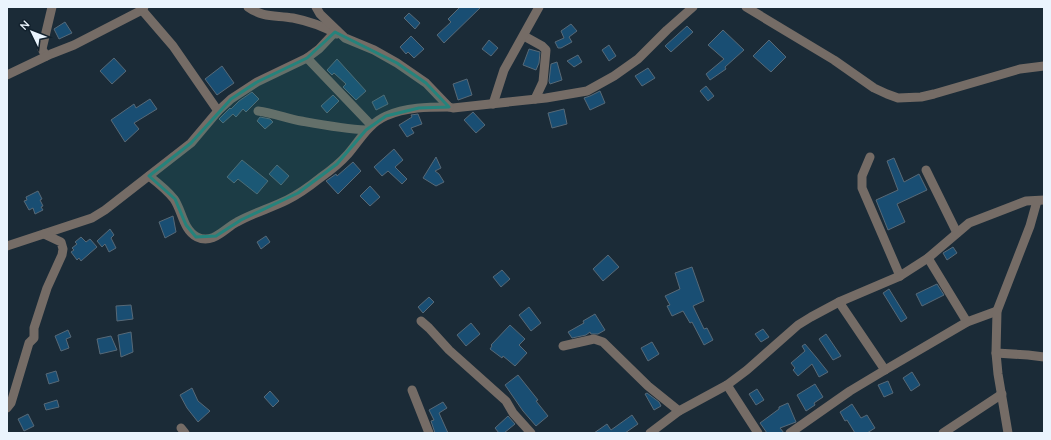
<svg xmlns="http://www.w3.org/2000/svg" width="1051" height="440" viewBox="0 0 1051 440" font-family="Quicksand,sans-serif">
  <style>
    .building { fill: #194e73; stroke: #576977 }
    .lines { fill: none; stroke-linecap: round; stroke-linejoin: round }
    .minor { stroke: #756c66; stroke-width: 9 }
    .marked { fill: #25837c; fill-opacity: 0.2; stroke: #25837c; stroke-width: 3; stroke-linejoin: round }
  </style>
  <rect width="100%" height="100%" fill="#1b2b37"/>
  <!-- building -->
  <g class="building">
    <path d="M460 7H481L444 43 437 35 451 22 448 19Z"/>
    <path d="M409 13 420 23 415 29 404 18Z"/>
    <path d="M65 22 72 33 59 39 54 29Z"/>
    <path d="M571 24 577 31 569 37 572 42 561 48H558L555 42 564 38 561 31Z"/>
    <path d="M687 26 693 32 671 52 665 46Z"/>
    <path d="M723 30 744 50 725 67 726 69 710 80 706 74 724 59 708 45Z"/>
    <path d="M411 36 424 49 414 58 408 52 406 54 400 47Z"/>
    <path d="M489 40 498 48 491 56 482 49Z"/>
    <path d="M769 40 786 57 771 72 753 56Z"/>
    <path d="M609 45 616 56 609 61 602 50Z"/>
    <path d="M529 49 540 52 539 63 536 70 523 65Z"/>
    <path d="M578 55 582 62 574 67 567 61Z"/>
    <path d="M114 58 126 71 112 84 100 71Z"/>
    <path d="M337 59 366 91 356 100 343 87 346 84 334 73 332 75 327 70Z"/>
    <path d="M557 62 562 80 550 84 549 81 551 64Z"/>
    <path d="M222 66 234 83 217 95 205 79Z"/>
    <path d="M648 68 655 78 642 86 635 76Z"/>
    <path d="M467 79 472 95 458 100 453 84Z"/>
    <path d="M706 86 714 96 708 101 700 91Z"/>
    <path d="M600 91 605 103 590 110 584 98 590 96Z"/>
    <path d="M252 92 259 99 246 112 243 109 236 117 233 114 223 123 219 119 230 108 231 109 239 101Z"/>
    <path d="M333 95 339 101 327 113 321 106Z"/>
    <path d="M384 95 388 104 376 110 372 102Z"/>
    <path d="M150 99 157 109 134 123 139 129 125 142 111 120 134 104 136 108Z"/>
    <path d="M564 109 567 124 552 128 548 113Z"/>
    <path d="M473 112 485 125 476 133 464 120Z"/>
    <path d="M418 114 422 124 411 128 414 133 407 137 399 125 412 117 411 115Z"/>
    <path d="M260 117 270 119 273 122 265 129 257 121Z"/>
    <path d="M394 149 403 160 395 167 407 179 402 184 388 171 382 176 374 167Z"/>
    <path d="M436 157 441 168 435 171 439 174 444 182 436 186 423 178Z"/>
    <path d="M894 158 904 182 919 174 927 190 897 204 905 222 888 230 876 200 898 190 887 161Z"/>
    <path d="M242 160 268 181 257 194 238 179 234 183 227 177Z"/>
    <path d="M353 162 361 171 338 194 326 181 336 174 337 176Z"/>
    <path d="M277 165 289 176 281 185 269 174Z"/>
    <path d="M370 186 380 197 370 206 360 196Z"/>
    <path d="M38 191 42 199 40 200 43 206 41 207 43 210 35 214 33 208 29 210 24 201 27 200 26 197Z"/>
    <path d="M173 216 176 232 165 238 159 222Z"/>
    <path d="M110 229 114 235 111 238 116 248 109 252 105 244 102 247 97 241Z"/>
    <path d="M266 236 270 242 261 249 257 242Z"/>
    <path d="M81 237 86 242 90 239 97 247 81 261 79 258 77 260 71 252 74 250 72 248 77 244 75 242Z"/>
    <path d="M953 247 957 253 947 260 943 253Z"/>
    <path d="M608 255 619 267 603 281 593 269Z"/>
    <path d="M692 267 704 301 693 306 704 329 707 328 713 340 704 345 692 322 690 323 683 311 672 316 667 306 670 305 665 296 680 289 675 273Z"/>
    <path d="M502 270 510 279 501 287 493 277Z"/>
    <path d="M937 284 944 295 922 306 916 294Z"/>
    <path d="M889 289 907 318 901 322 883 293Z"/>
    <path d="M429 297 434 302 423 313 418 307Z"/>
    <path d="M131 305 133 319 117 321 116 306Z"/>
    <path d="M529 307 541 323 531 331 519 315Z"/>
    <path d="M595 314 605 330 598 334H591L590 332 586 335 572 338 568 332 584 323 583 321Z"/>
    <path d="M471 323 480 334 466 346 457 335Z"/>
    <path d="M510 325 525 339 519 345 527 353 515 366 503 356 502 358 490 349 492 346 491 345Z"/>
    <path d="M763 329 769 337 761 342 755 334Z"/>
    <path d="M68 330 71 337 66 339 69 348 61 351 55 336Z"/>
    <path d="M131 332 133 352 121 357 118 335Z"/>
    <path d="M826 334 841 356 833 360 819 339Z"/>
    <path d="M111 336 117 350 100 354 97 339Z"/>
    <path d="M652 342 659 354 648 361 641 348Z"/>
    <path d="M805 344 816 357 828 372 819 377 812 364 798 376 793 370 795 368 791 363 805 351 802 346Z"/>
    <path d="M56 371 59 381 49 384 46 374Z"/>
    <path d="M912 372 920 385 911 391 903 378Z"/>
    <path d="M518 375 538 400 536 401 548 416 536 426 523 411 505 385Z"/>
    <path d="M888 381 893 393 884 397 878 385Z"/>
    <path d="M815 384 823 397 814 403 815 405 806 411 797 395Z"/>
    <path d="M192 388 198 401 210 411 198 422 187 408 180 395Z"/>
    <path d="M757 389 764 400 756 405 749 394Z"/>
    <path d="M270 391 279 401 273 407 264 397Z"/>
    <path d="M647 393 659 402 661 406 654 410 645 394Z"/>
    <path d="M57 400 59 407 46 410 44 404Z"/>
    <path d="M443 402 447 408 439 413 448 433H435L431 421 434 420 429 410Z"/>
    <path d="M788 403 796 422 780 428 784 433H767L760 423 779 409V407Z"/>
    <path d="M852 404 861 418 867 415 875 428 867 433H855L847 420 845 421 840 412Z"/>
    <path d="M28 414 34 426 24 431 18 419Z"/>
    <path d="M632 415 638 424 625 433H594L607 424 611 430Z"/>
    <path d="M508 416 515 424 504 433H499L495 428Z"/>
  </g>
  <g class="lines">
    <!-- minor -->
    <g class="minor">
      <path d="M248 7C263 18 276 15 293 18 308 21 323 26 337 34"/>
      <path d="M316 7 320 14 345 38 374 50 397 63 426 83 449 107 453 108 546 98 587 91 614 76 638 59 667 30 693 7"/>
      <path d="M746 7 834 60 874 88 887 94 898 98 921 97 934 94 1020 69 1044 66"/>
      <path d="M142 10 173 46 218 111"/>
      <path d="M524 36 542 46 546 50 543 82 535 99"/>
      <path d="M46 56 42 49 52 7"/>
      <path d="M307 58 371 125"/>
      <path d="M7 75 51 54 74 45 142 10 144 7"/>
      <path d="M493 104 504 70 539 7"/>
      <path d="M258 111C273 113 286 118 301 121 323 125 344 129 366 130"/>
      <path d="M870 157 862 176V188L900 276"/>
      <path d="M926 170 957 233"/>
      <path d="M149 176C158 183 167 190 174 199 182 210 183 230 197 237 213 245 225 228 237 222 253 213 271 208 287 200 299 194 310 186 320 178 330 171 340 163 348 154 360 140 368 124 386 116 406 107 428 107 449 107"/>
      <path d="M7 246 92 218 105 210 191 143 218 111 231 99 257 82 307 58 319 49 335 32"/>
      <path d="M928 258 967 322"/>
      <path d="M839 302 885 370"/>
      <path d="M421 321 429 328 449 350 506 401 513 413 531 433"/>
      <path d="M563 346 594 339 603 342 648 386 679 411"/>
      <path d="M996 353 1028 355 1044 357"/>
      <path d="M727 385 758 433"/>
      <path d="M412 390 429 433"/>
      <path d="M7 408 11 403 29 343 34 338V328L47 288 62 255 63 249 61 242 44 234"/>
      <path d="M181 428 185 433"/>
      <path d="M650 433 679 411 727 385 747 370 798 325 811 317 839 302 900 276 928 258 969 223 1026 201 1044 200"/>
      <path d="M790 433 850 391 885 370 967 322 997 311"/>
      <path d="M943 433 1002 394"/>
      <path d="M1008 433 998 374 996 353 997 311 1030 226 1037 201"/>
    </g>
  </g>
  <!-- marked area -->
  <path class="marked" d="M335 32 397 63 426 83 449 107 419 108 386 116 366 130 337 164 298 193 241 220 216 236 196 237 186 225 175 199 149 176 191 143 231 99 257 82 307 58Z"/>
  <!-- border -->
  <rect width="1051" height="440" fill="none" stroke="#eaf4fd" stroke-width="16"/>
  <!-- north arrow -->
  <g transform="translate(32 32) rotate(313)" stroke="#12212d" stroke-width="3" paint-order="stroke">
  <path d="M0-3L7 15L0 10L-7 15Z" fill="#eaf4fd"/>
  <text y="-6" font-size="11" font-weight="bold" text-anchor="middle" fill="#eaf4fd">N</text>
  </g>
</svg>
